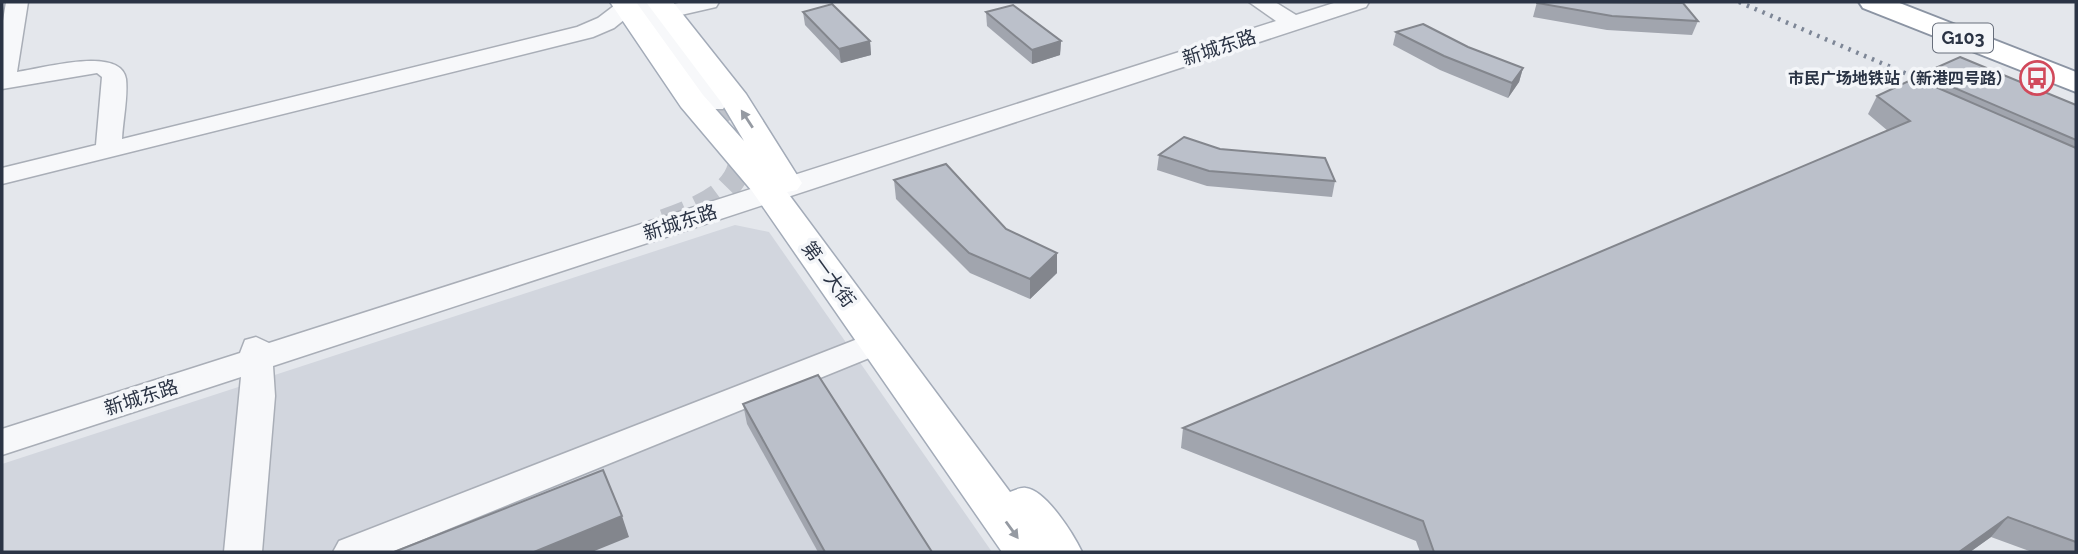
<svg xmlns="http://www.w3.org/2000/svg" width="2078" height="554" viewBox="0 0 2078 554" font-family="Raleway,'Noto Sans SC',sans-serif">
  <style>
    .built { fill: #d2d6de }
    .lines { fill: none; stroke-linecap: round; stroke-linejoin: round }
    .minor-tunnel { stroke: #bfc3cb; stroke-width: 24; stroke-dasharray: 24 12; stroke-linecap: butt }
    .minor-casing { stroke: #a9aeb7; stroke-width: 3 }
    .major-casing { stroke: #a3abb8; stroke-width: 3 }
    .highway-casing { stroke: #8b94a3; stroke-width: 4 }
    .minor { fill: #f7f8fa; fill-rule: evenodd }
    .major { fill: #fff; fill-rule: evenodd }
    .highway { fill: #fff; fill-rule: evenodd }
    .rail { stroke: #7d8696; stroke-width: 4.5; stroke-dasharray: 2.5 6; stroke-linecap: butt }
    .wall { fill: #a1a5ae }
    .shaded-wall { fill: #83868d }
    .building { fill: #bbc0ca; stroke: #83868d; stroke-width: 2 }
    .oneway { fill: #959aa2 }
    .labels { text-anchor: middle; stroke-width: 7; stroke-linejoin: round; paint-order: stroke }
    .far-poi-label { font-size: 16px; font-weight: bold; fill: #2b3445; stroke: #f4f6f9; text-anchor: end }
    .shield { fill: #f4f6f9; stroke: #676e7b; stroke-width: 2 }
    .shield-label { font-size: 18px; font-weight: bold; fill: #2b3445 }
    .street-label { font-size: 19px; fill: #2b3445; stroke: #f4f6f9 }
  </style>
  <rect width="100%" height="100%" fill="#e4e7ec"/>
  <!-- built -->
  <path class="built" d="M735 225 769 232 992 552H2V464Z"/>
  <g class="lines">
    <!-- minor-tunnel -->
    <path class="minor-tunnel" d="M664 221C695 210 750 190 739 147 735 131 722 118 714 104"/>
    <!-- minor casing -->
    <g class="minor-casing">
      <g id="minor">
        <path d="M6 2H28L17 72C40 69 121 45 126 79 128 97 123 120 122 139L577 27 598 18 619 2H651L658 11 660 7 683 2H719L716 7 668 18 662 17 726 104 723 109H705L635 11 614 28 593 37 2 184V168L96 145 102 77 97 73 2 89V27Z"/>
        <path d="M1249 2H1275L1296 15 1337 2H1369L1366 7 273 366 275 396 262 552H224L241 377 2 455V429L240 353 245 340 256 337 269 343 1276 21Z"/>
        <path d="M878 331 889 334 894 342 889 350 392 552H333L339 541Z"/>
      </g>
    </g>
    <!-- major casing -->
    <g class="major-casing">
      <path id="major" d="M610 2H636L703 95 744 141 721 102 646 2H673L746 94 802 183 797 190 787 192 1010 492C1015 490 1021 487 1026 488 1046 490 1074 535 1082 552H1002L752 191 681 107Z"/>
    </g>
    <!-- highway casing -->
    <g class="highway-casing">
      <path id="highway" d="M1859 2H1897L2076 72V92L1863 8Z"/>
    </g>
    <!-- minor -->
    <use href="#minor" class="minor"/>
    <!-- major -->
    <use href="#major" class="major"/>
    <!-- highway -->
    <use href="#highway" class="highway"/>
    <!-- rail -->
    <path class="rail" d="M1739 2 1935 86"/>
  </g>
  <!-- wall -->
  <g class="wall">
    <path d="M1537 2 1698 21 1692 35 1607 30 1533 17Z"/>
    <path d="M803 12 870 41 871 55 841 63 805 25Z"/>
    <path d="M986 12 1061 41 1060 55 1032 64 987 26Z"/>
    <path d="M1396 32 1523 68 1519 82 1508 98 1440 70 1393 45Z"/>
    <path d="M1922 74 2076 105V552H2032L1991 537 1970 552H1420L1416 541 1181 448 1183 428 1888 131 1868 114 1877 96 1919 80Z"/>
    <path d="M1220 149 1335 181 1332 197 1207 186 1157 170 1159 155Z"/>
    <path d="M894 180 1006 229 1057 253V273L1030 299 970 273 896 199Z"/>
    <path d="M743 404 932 552H818L747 424Z"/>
  </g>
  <!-- shaded-wall -->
  <g class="shaded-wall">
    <path d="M870 41 871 55 841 63 839 49Z"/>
    <path d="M1061 41 1060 55 1032 64V50Z"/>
    <path d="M1523 68 1519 82 1508 98 1512 83Z"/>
    <path d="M1057 253V273L1030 299V279Z"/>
    <path d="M622 516 629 537 592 552H534Z"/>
    <path d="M2008 517 1991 537 1970 552H1959Z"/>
  </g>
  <!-- building -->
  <g class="building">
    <path d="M1537 2 1683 3 1698 21 1612 16 1537 3Z"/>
    <path d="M832 4 870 41 839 49 803 12Z"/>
    <path d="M1013 5 1061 41 1032 50 986 12Z"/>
    <path d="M1423 24 1468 47 1523 68 1512 83 1444 56 1396 32Z"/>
    <path d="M1960 57 2076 105V140L1922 74Z"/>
    <path d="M1915 78 2076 148V542L2008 517 1959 552H1434L1423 521 1183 428 1910 121 1877 96Z"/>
    <path d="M1184 137 1220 149 1325 158 1335 181 1209 171 1159 155Z"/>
    <path d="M946 164 1006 229 1057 253 1030 279 969 253 894 180Z"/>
    <path d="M818 375 932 552H825L743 404Z"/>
    <path d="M603 470 622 516 534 552H394Z"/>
  </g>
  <!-- one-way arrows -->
  <defs><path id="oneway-solid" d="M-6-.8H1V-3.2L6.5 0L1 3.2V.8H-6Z" transform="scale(1.75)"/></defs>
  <g class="oneway">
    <use href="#oneway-solid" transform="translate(747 119) rotate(-123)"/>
    <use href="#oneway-solid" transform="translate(1012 530) rotate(54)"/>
  </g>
  <!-- icons -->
  <defs>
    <g id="bus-ring" transform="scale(1.75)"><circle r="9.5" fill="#f4f6f9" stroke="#d1495b" stroke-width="1.5"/><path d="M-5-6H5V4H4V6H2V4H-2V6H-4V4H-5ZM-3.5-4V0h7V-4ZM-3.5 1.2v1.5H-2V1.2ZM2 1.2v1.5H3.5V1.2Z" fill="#d1495b"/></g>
  </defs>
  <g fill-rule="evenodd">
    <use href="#bus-ring" x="2037" y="78"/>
  </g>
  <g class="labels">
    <!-- far-poi labels -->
    <g class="far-poi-label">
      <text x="2012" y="84">市民广场地铁站（新港四号路）</text>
    </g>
    <!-- shield labels -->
    <rect class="shield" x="1933" y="23.5" width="60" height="29" rx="5"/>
    <g class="shield-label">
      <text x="1963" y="44">G103</text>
    </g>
    <!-- street labels -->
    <g class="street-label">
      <text transform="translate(1219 47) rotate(-18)" y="7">新城东路</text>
      <text transform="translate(680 222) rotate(-18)" y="7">新城东路</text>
      <text transform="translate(829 274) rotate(54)" y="7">第一大街</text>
      <text transform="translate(141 397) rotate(-18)" y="7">新城东路</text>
    </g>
  </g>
  <!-- border -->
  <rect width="2078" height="554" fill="none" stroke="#2b3445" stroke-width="7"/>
</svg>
